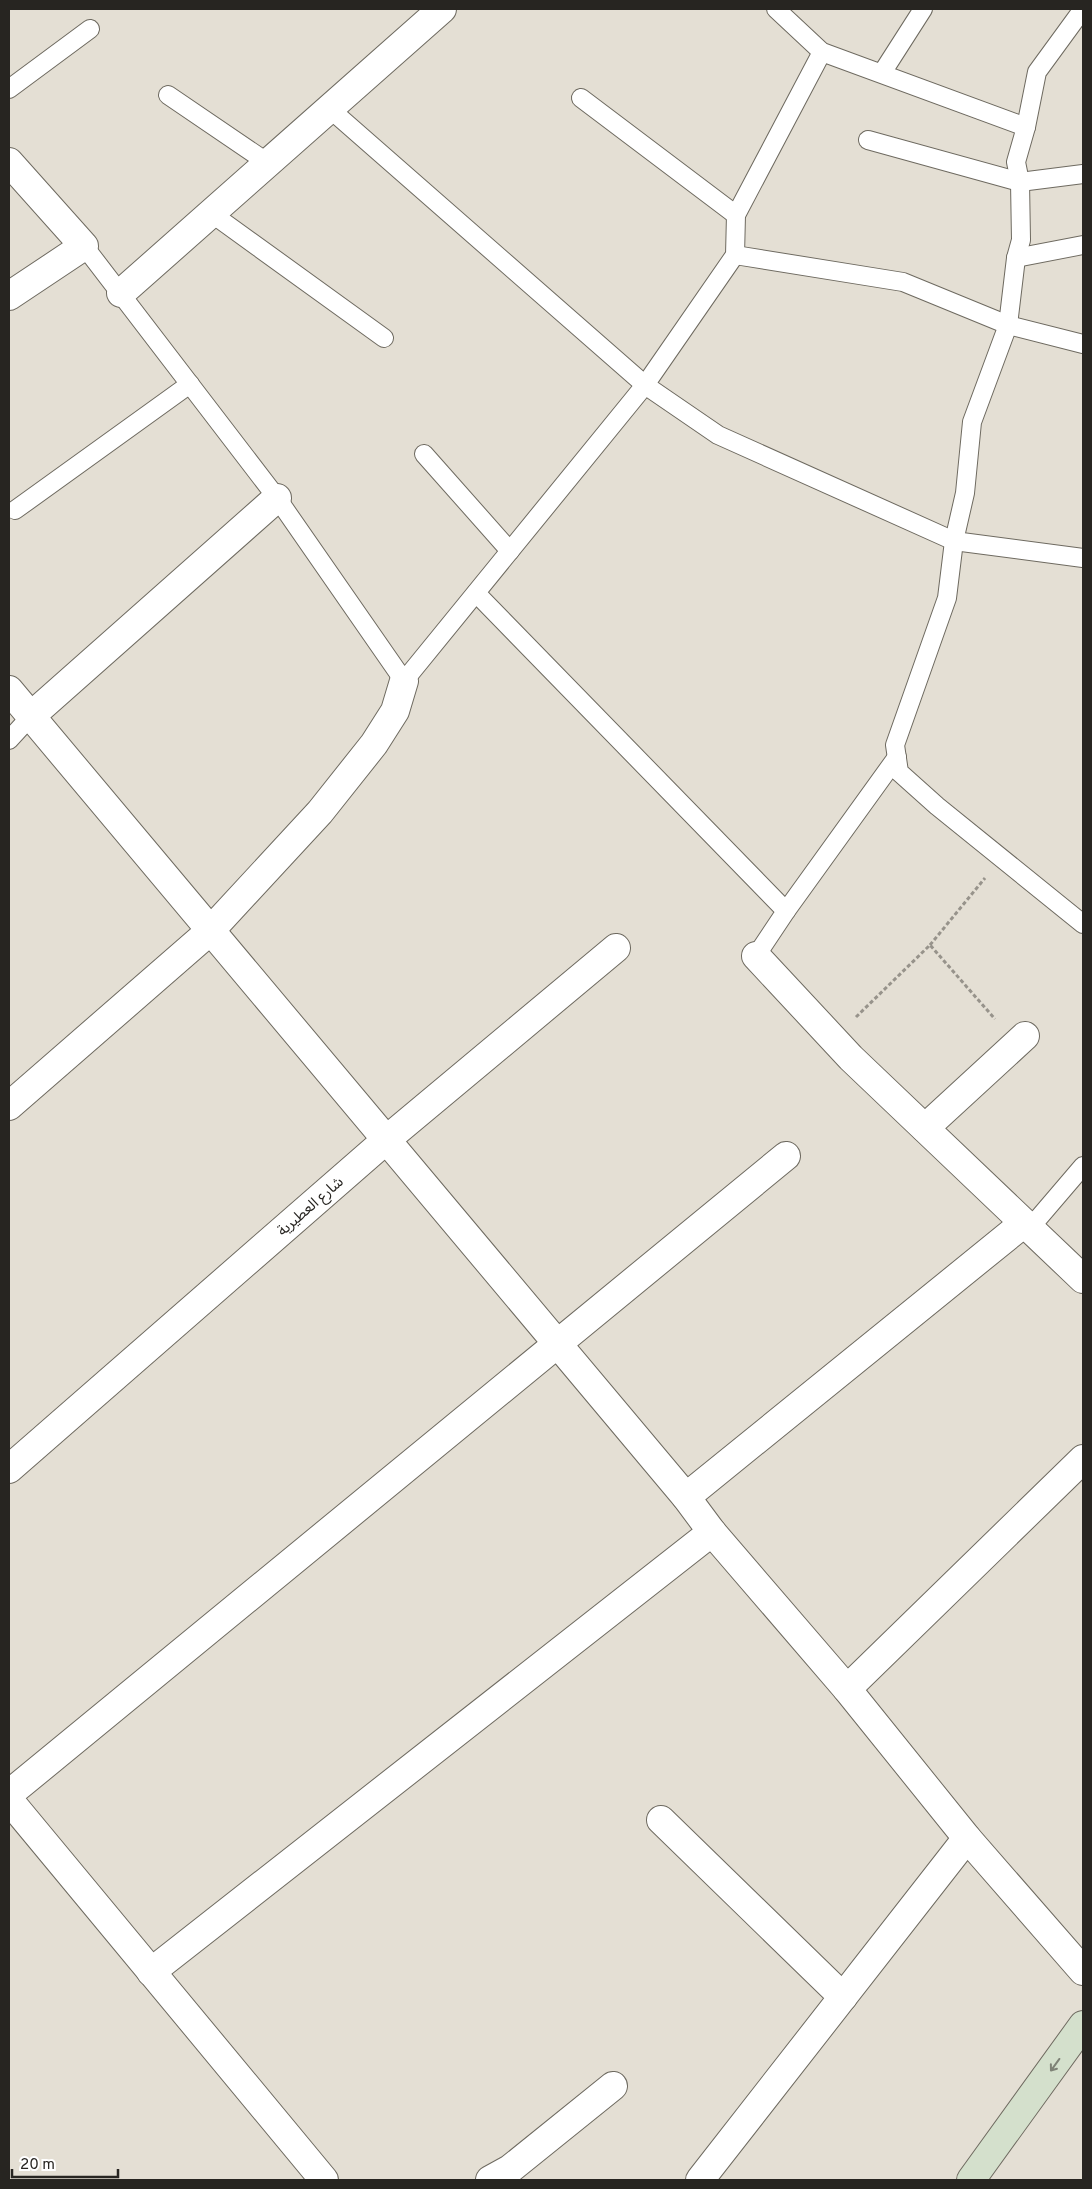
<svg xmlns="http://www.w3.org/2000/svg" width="1092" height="2189" viewBox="0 0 1092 2189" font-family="Overpass,'Noto Sans Arabic',sans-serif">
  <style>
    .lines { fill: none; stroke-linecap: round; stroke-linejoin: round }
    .service-casing { stroke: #6e6a60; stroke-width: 20 }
    .pedestrian-casing { stroke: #6e6a60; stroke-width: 30 }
    .minor-casing { stroke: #6e6a60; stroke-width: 30 }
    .secondary-casing { stroke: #6e6a60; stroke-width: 30 }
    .path { stroke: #97938b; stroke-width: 3; stroke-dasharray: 4 2.5; stroke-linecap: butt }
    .service { stroke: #fff; stroke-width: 18 }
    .pedestrian { stroke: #fff; stroke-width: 28 }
    .minor { stroke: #fff; stroke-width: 28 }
    .secondary { stroke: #d4e0cc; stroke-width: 28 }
    .oneway { stroke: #7e8276 }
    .labels { text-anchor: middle; stroke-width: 5; stroke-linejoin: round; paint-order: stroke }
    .street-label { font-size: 15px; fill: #272521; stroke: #fff }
  </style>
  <rect width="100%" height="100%" fill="#e4dfd4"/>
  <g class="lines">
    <!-- service casing -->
    <g class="service-casing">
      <g id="service">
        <path d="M776 9 822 52 1026 127"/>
        <path d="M1083 9 1037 72 1026 127 1016 162 1020 182 1021 240 1016 258 1008 325 972 422 965 493 954 541 947 598 895 745 899 772 937 806 1083 924"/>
        <path d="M882 73 923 9"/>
        <path d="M9 89 90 29"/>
        <path d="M168 95 268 163"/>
        <path d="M581 98 736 215"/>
        <path d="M330 109 645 385 718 435 954 541 1083 558"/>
        <path d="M868 140 1020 182 1083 174"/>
        <path d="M211 213 384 338"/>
        <path d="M84 246 277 498 404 681 645 385 735 255 736 215 822 52"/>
        <path d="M735 255 903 282 1008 325 1083 344"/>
        <path d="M1016 258 1083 245"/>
        <path d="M424 454 510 551"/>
        <path d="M15 510 190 384"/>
        <path d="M476 593 786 911 756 956"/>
        <path d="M9 740 31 716"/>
        <path d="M786 911 897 757"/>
        <path d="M1030 1228 1083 1166"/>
      </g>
    </g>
    <!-- pedestrian casing -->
    <g class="pedestrian-casing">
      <g id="pedestrian">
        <path d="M756 956 851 1058 1083 1279"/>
        <path d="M925 1128 1025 1036"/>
      </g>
    </g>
    <!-- minor casing -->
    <g class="minor-casing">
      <g id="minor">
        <path d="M9 162 84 246 9 296"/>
        <path d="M121 293 442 9"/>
        <path d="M9 690 686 1497 712 1532 847 1689 967 1838 1083 1971"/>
        <path d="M31 716 277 498"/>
        <path d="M9 1106 210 931 320 812 374 744 395 711 404 681"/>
        <path d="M9 1469 386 1140 616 948"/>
        <path d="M686 1497 1024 1223"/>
        <path d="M847 1689 1083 1459"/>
        <path d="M9 1794 786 1156"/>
        <path d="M9 1800 324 2180"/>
        <path d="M661 1820 843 1997"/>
        <path d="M151 1972 712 1532"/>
        <path d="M490 2180 510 2169 613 2086"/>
        <path d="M700 2180 967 1838"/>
      </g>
    </g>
    <!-- secondary casing -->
    <g class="secondary-casing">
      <path id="secondary" d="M971 2180 1083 2025"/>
    </g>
    <!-- path -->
    <g class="path">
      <path d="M930 945 985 878"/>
      <path d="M856 1017 930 945 995 1019"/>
    </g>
    <!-- service -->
    <use href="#service" class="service"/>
    <!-- pedestrian -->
    <use href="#pedestrian" class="pedestrian"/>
    <!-- minor -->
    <use href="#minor" class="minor"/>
    <!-- secondary -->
    <use href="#secondary" class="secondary"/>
  </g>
  <!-- one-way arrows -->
  <defs><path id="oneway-shaft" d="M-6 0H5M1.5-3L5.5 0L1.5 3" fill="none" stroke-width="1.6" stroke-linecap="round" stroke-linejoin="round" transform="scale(1.25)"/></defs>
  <use class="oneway" href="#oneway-shaft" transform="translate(1055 2065) rotate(126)"/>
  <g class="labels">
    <!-- street labels -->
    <g class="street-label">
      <text transform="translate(310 1206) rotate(-41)" y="5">شارع العطيرية</text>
    </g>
  </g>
  <!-- border -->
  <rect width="1092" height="2189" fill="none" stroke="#272521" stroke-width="20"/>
  <!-- scale -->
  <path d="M12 2169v8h106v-8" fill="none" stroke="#272521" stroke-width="2.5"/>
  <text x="20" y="2169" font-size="15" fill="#272521" stroke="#ffffff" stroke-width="4" paint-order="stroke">20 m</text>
</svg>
